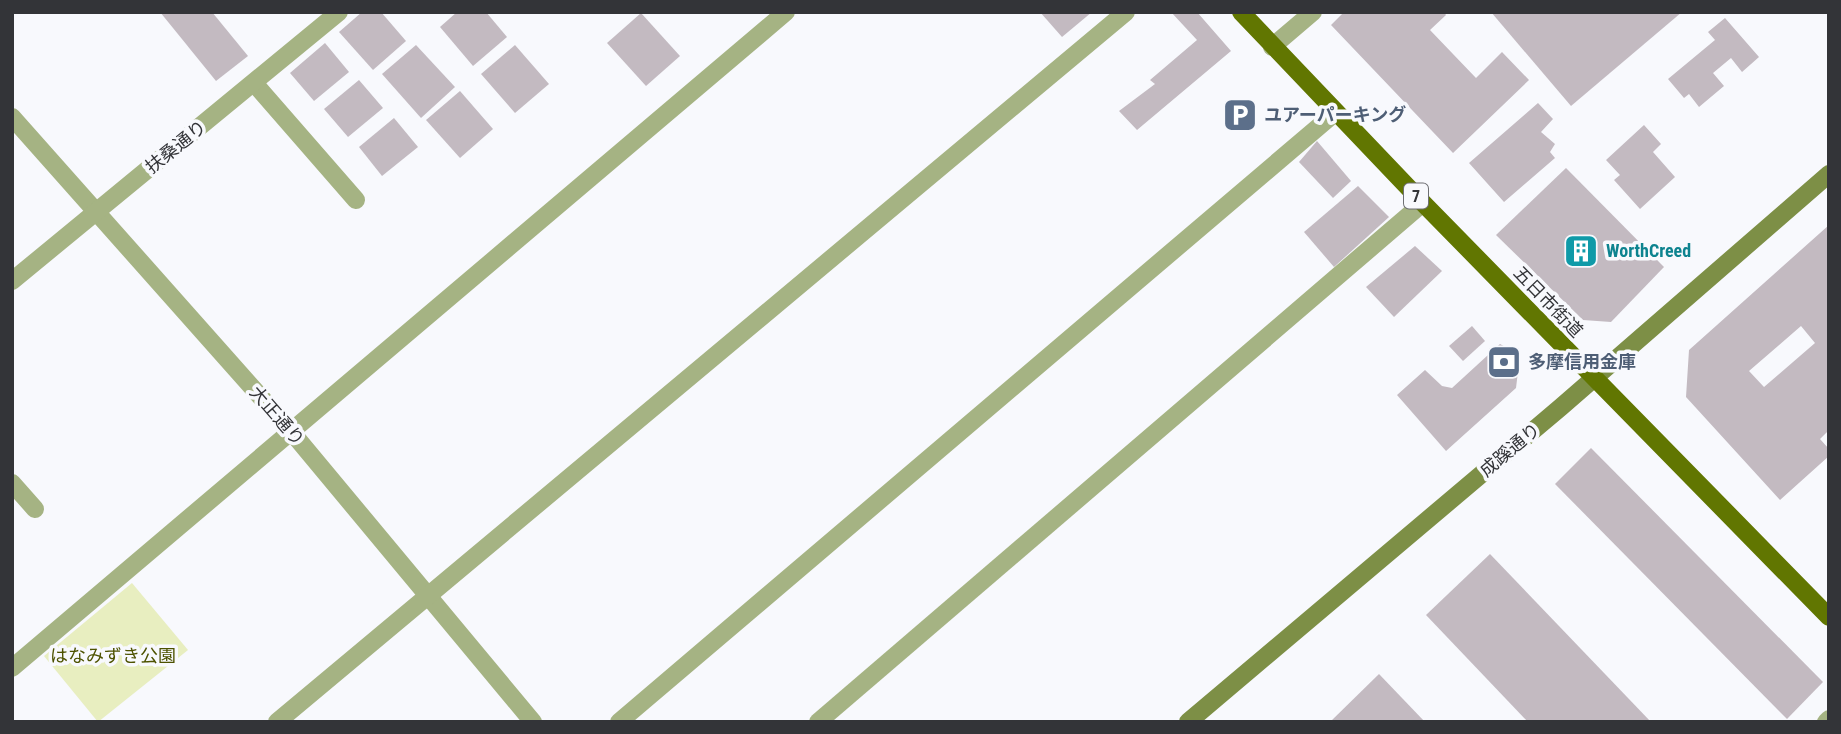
<svg xmlns="http://www.w3.org/2000/svg" width="1841" height="734" viewBox="0 0 1841 734" font-family="'Roboto Condensed','Noto Sans JP',sans-serif">
  <style>
    .green { fill: #e8eec0 }
    .building { fill: #c3bac1; fill-rule: evenodd }
    .lines { fill: none; stroke-linecap: round; stroke-linejoin: round }
    .lane { stroke: #a5b383; stroke-width: 18 }
    .street { stroke: #a5b383; stroke-width: 18 }
    .secondary { stroke: #7d8f46; stroke-width: 18 }
    .primary { stroke: #617601; stroke-width: 18 }
    .labels { text-anchor: middle; stroke-width: 7; stroke-linejoin: round; paint-order: stroke }
    .shield { fill: #f8f9fd; stroke: #6e6f73; stroke-width: 2 }
    .shield-label { font-size: 16px; font-weight: bold; fill: #333438 }
    .service-label { font-size: 18px; font-weight: bold; fill: #4e5e75; stroke: #f8f9fd; text-anchor: start }
    .street-label { font-size: 18px; fill: #333438; stroke: #f8f9fd }
    .culture-label { font-size: 18px; font-weight: bold; fill: #0d838f; stroke: #f8f9fd; text-anchor: start }
    .park-label { font-size: 18px; fill: #4d5200; stroke: #f8f9fd }
  </style>
  <rect width="100%" height="100%" fill="#f8f9fd"/>
  <!-- green -->
  <path class="green" d="M132 583 188 650 98 722 44 656Z"/>
  <!-- building -->
  <g class="building">
    <path d="M160 12H212L248 56 216 81Z"/>
    <path d="M362 12H381L406 41 373 70 339 32Z"/>
    <path d="M457 12H486L507 37 473 66 440 27Z"/>
    <path d="M1040 12H1092L1062 37Z"/>
    <path d="M1171 12H1197L1231 51 1137 130 1119 111 1155 84 1150 80 1197 40Z"/>
    <path d="M1344 12H1444L1446 15 1430 30 1476 78 1502 52 1529 80 1453 153 1331 25Z"/>
    <path d="M1491 12H1682L1571 106Z"/>
    <path d="M641 13 680 56 646 86 607 43Z"/>
    <path d="M1725 18 1759 57 1742 72 1731 58 1713 73 1724 86 1699 107 1689 94 1684 98 1668 79 1715 40 1708 32Z"/>
    <path d="M325 43 349 72 314 101 290 73Z"/>
    <path d="M416 45 455 87 421 118 382 74Z"/>
    <path d="M515 45 549 84 515 113 481 74Z"/>
    <path d="M359 80 383 108 348 137 324 109Z"/>
    <path d="M460 91 493 129 460 158 426 120Z"/>
    <path d="M1538 103 1553 119 1541 132 1555 144 1550 152 1555 158 1504 202 1469 163Z"/>
    <path d="M394 118 418 147 382 176 359 147Z"/>
    <path d="M1644 125 1661 144 1653 152 1675 177 1640 209 1614 180 1620 175 1606 160Z"/>
    <path d="M1317 141 1351 181 1333 198 1299 162Z"/>
    <path d="M1566 168 1664 267 1611 322 1583 320 1496 235Z"/>
    <path d="M1358 186 1389 217 1334 267 1304 232Z"/>
    <path d="M1829 225V430L1820 439 1829 449V456L1780 500 1686 397 1689 350ZM1801 326 1815 343 1764 387 1749 371Z"/>
    <path d="M1415 246 1442 271 1394 317 1366 287Z"/>
    <path d="M1472 326 1485 341 1463 361 1449 346Z"/>
    <path d="M1500 344 1520 355 1516 388 1446 451 1397 395 1425 370 1442 386 1452 388Z"/>
    <path d="M1591 448 1823 682 1787 719 1555 484Z"/>
    <path d="M1490 554 1651 722H1528L1426 615Z"/>
    <path d="M1379 674 1425 722H1330Z"/>
  </g>
  <g class="lines">
    <!-- lane -->
    <g class="lane">
      <path d="M254 83 356 200"/>
      <path d="M12 483 35 509"/>
    </g>
    <!-- street -->
    <g class="street">
      <path d="M1272 47 1313 12"/>
      <path d="M12 117 290 430 533 722"/>
      <path d="M12 281 339 12"/>
      <path d="M12 668 786 12"/>
      <path d="M277 722 1126 12"/>
      <path d="M619 722 1336 112"/>
      <path d="M818 722 1423 203"/>
      <path d="M1826 722 1829 719"/>
    </g>
    <!-- secondary -->
    <path class="secondary" d="M1188 722 1561 407 1829 174"/>
    <!-- primary -->
    <path class="primary" d="M1241 12 1423 203 1829 617"/>
  </g>
  <!-- icons -->
  <defs>
    <g id="parking-square" transform="scale(1.75)"><rect x="-9" y="-9" width="18" height="18" rx="4" fill="#5c6f8a" stroke="#f8f9fd"/><path d="M-3.5-5.5H1a3.5 3.5 0 0 1 0 7H-1V5.5H-3.5ZM-1-3.4V-.6H.8a1.4 1.4 0 0 0 0-2.8Z" fill="#fff"/></g>
    <g id="building-square" transform="scale(1.75)"><rect x="-9" y="-9" width="18" height="18" rx="4" fill="#0f9aa8" stroke="#f8f9fd"/><path d="M-4-6H4V6H1V3H-1V6H-4ZM-2.5-4.3h1.7v1.8h-1.7ZM.8-4.3h1.7v1.8H.8ZM-2.5-1h1.7V.8h-1.7ZM.8-1h1.7V.8H.8Z" fill="#fff"/></g>
    <g id="bank-square" transform="scale(1.75)"><rect x="-9" y="-9" width="18" height="18" rx="4" fill="#5c6f8a" stroke="#f8f9fd"/><path d="M-6-4H6V4H-6ZM0-2.3a2.3 2.3 0 1 0 0 4.6a2.3 2.3 0 1 0 0-4.6Z" fill="#fff"/></g>
  </defs>
  <g fill-rule="evenodd">
    <use href="#parking-square" x="1240" y="115"/>
    <use href="#building-square" x="1581" y="251"/>
    <use href="#bank-square" x="1504" y="362"/>
  </g>
  <g class="labels">
    <!-- shield labels -->
    <rect class="shield" x="1404" y="183.5" width="24" height="25" rx="5"/>
    <g class="shield-label">
      <text x="1416" y="202">7</text>
    </g>
    <!-- service labels -->
    <g class="service-label">
      <text x="1264" y="121">ユアーパーキング</text>
      <text x="1528" y="368">多摩信用金庫</text>
    </g>
    <!-- street labels -->
    <g class="street-label">
      <text transform="translate(176 147) rotate(-39)" y="6">扶桑通り</text>
      <text transform="translate(1548 302) rotate(46)" y="6">五日市街道</text>
      <text transform="translate(277 416) rotate(49)" y="6">大正通り</text>
      <text transform="translate(1510 450) rotate(-40)" y="6">成蹊通り</text>
    </g>
    <!-- culture labels -->
    <g class="culture-label">
      <text x="1606" y="257">WorthCreed</text>
    </g>
    <!-- park labels -->
    <g class="park-label">
      <text x="113" y="662">はなみずき公園</text>
    </g>
  </g>
  <!-- border -->
  <rect width="1841" height="734" fill="none" stroke="#333438" stroke-width="28"/>
</svg>
